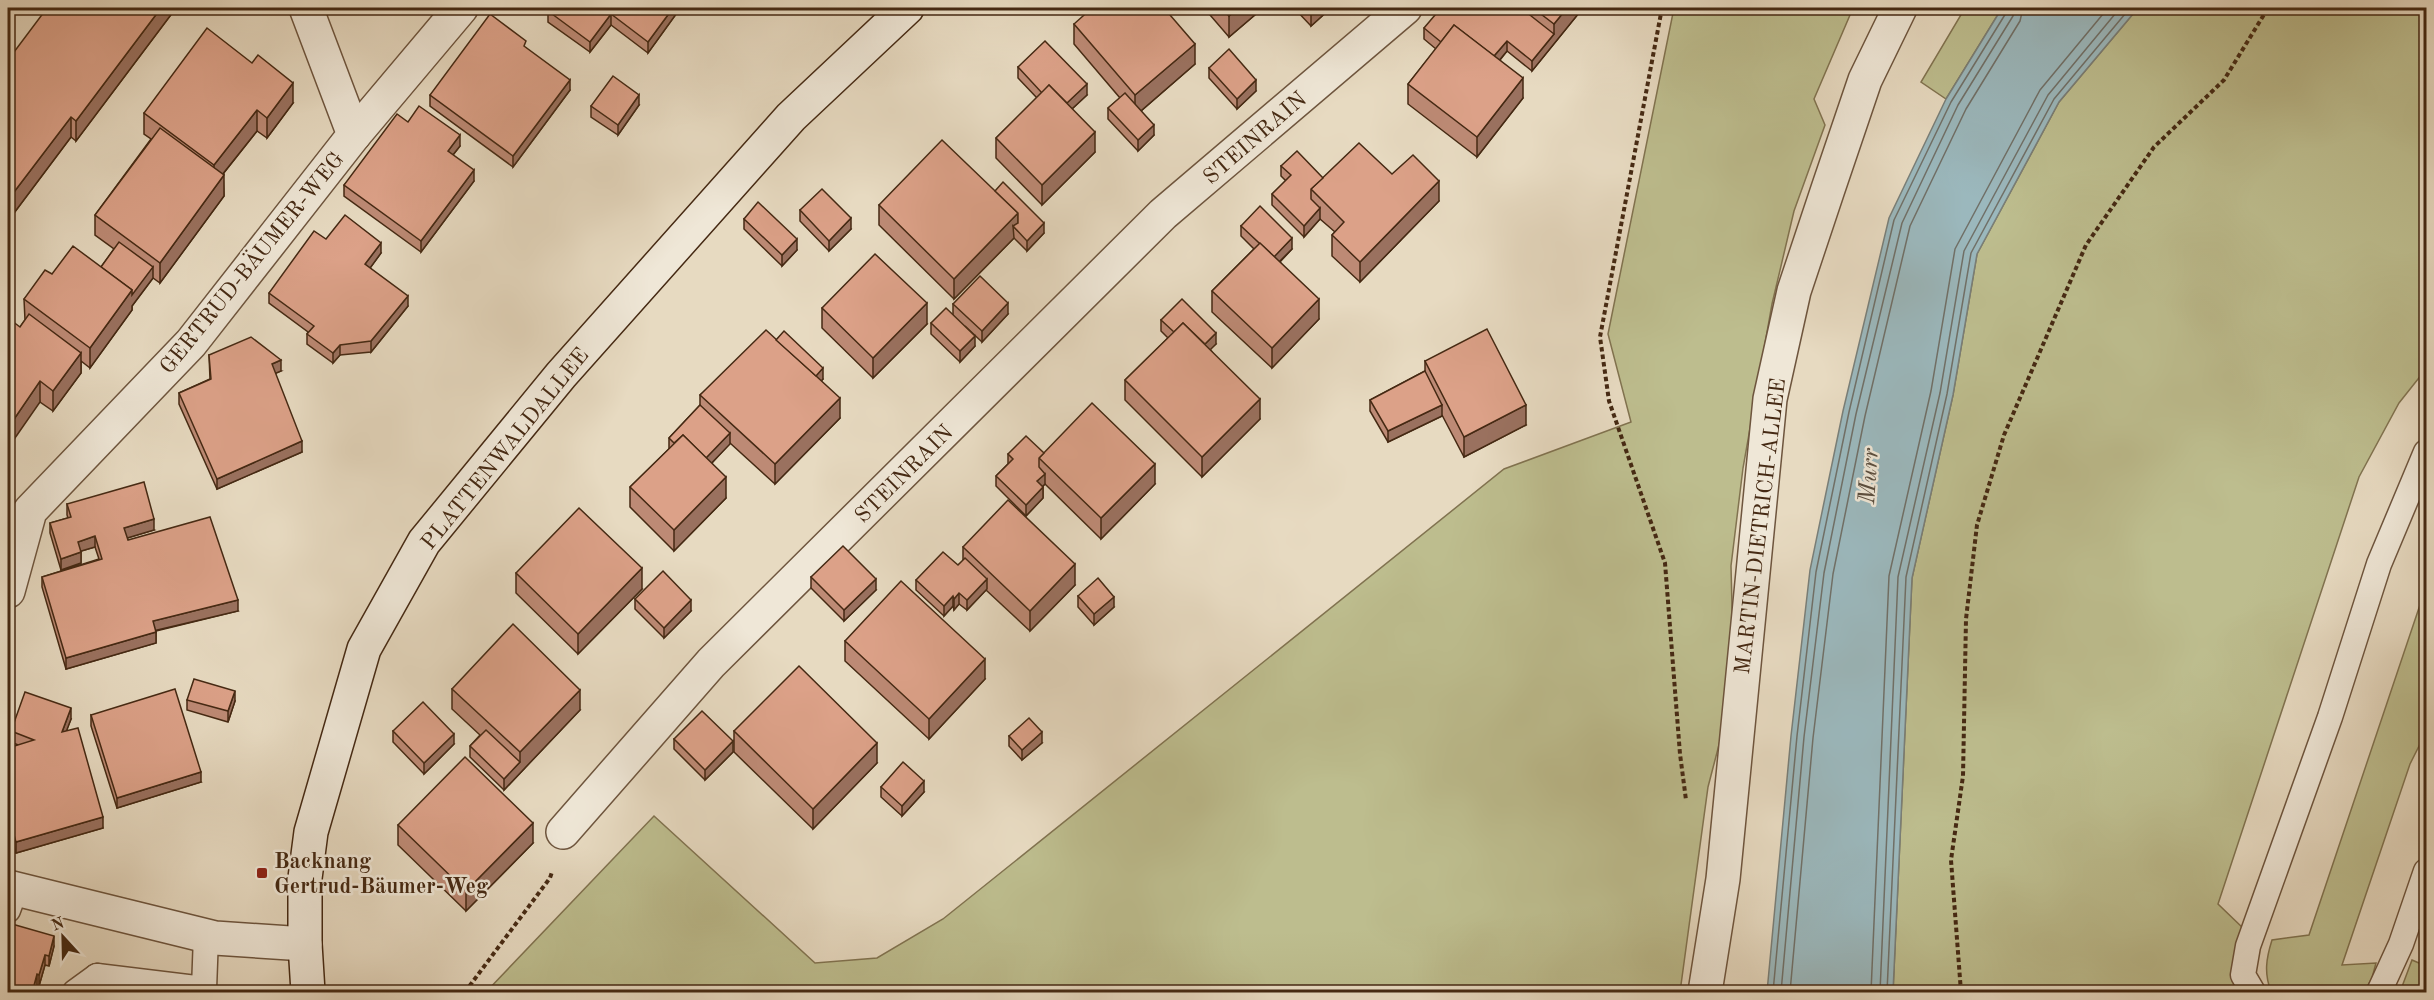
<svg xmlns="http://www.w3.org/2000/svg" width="2434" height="1000" viewBox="0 0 2434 1000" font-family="'Old Standard TT',serif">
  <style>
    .green { fill: #bdbd8e; stroke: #817350; stroke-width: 1.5 }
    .water { fill: #9bb8bd; stroke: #797f79; stroke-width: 1.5 }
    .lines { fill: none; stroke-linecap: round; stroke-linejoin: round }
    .shore { stroke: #707068; stroke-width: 1.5 }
    .lane-casing { stroke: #6e553e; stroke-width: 27 }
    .street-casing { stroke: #6e553e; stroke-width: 36 }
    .secondary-casing { stroke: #452913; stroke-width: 36 }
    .path { stroke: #452913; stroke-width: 4; stroke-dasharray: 4.5 3; stroke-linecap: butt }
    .lane { stroke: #efe7d7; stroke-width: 24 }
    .street { stroke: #efe7d7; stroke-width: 33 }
    .secondary { stroke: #efe7d7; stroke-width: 33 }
    .wall { fill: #bd8a75; stroke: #452913; stroke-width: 1.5 }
    .shaded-wall { fill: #9a715f; stroke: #452913; stroke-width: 1.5 }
    .building { fill: #dca188; stroke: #452913; stroke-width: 1.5 }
    .poi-dot { fill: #8f2418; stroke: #efe7d7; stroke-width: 2 }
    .labels { text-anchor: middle; stroke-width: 5; stroke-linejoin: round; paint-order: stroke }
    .street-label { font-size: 22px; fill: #452913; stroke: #efe7d7 }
    .poi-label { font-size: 22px; font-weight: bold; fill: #452913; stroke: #efe7d7; text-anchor: start }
    .water-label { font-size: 24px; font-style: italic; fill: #5a4d3e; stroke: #efe7d7 }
  </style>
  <rect width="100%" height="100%" fill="#e7dac1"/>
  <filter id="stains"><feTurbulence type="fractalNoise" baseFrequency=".00333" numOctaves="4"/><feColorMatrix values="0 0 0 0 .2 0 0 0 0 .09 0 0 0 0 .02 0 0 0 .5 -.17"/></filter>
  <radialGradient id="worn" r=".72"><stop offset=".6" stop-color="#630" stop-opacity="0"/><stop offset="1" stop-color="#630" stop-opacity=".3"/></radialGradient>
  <!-- green -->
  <g class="green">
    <path d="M1674 8H1853L1814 99 1825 125 1794 211 1772 304 1743 468 1731 566 1734 687 1708 787 1680 992H486L654 816 815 963 877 958 943 919 1504 469 1631 422 1608 334Z"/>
    <path d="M1965 8H2002L1946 99 1921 82Z"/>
    <path d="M2138 8H2426V369L2399 403 2359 477 2218 904 2244 929 2240 992H1893L1912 578 1953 395 1977 254 2059 102Z"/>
    <path d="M2426 587V732L2410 764 2342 965 2376 963 2372 978 2364 992H2271C2264 973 2266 959 2272 940L2309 935Z"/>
    <path d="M2412 960 2426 966V992H2400Z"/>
  </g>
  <!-- water -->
  <path class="water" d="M2002 8H2138L2059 102 1977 254 1953 395 1912 578 1893 992H1767L1791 736 1810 570 1843 411 1889 218 1946 99Z"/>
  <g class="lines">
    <!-- shore -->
    <g class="shore">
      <path d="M1773 992 1797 736 1816 572 1849 412 1894 220 1951 102 2006 13 2007 8"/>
      <path d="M1781 992 1804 737 1824 573 1856 414 1902 223 1958 105 2013 16 2014 8"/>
      <path d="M1790 992 1813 738 1833 574 1865 416 1910 226 1966 109 2020 21 2023 8"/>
      <path d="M1871 992 1889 576 1931 391 1955 249 2040 90 2108 8"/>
      <path d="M1880 992 1898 577 1940 393 1964 251 2048 95 2120 8"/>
      <path d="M1887 992 1906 577 1947 394 1971 253 2054 99 2130 8"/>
    </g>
    <!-- lane casing -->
    <g class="lane-casing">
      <g id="lane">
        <path d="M8 910 15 891"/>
        <path d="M75 992 97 976"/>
        <path d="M95 992 97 976 204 989 206 936"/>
        <path d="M2253 992 2243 975 2248 946 2330 717 2379 564 2426 452"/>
        <path d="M2379 992 2401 944 2426 871"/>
      </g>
    </g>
    <!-- street casing -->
    <g class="street-casing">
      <g id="street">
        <path d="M354 135 461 8"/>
        <path d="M8 591 30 511 191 343 354 135 306 8"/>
        <path d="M563 832 711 663 1163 214 1405 8"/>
        <path d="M8 887 215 938 305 944"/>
        <path d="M1705 992 1723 879 1770 399 1794 291 1828 189 1865 80 1900 8"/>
      </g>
    </g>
    <!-- secondary casing -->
    <g class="secondary-casing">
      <path id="secondary" d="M308 992 305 944V878L311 832 364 649 424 542 561 375 791 117 907 8"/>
    </g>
    <!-- path -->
    <g class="path">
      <path d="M1662 8 1600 337 1609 401 1665 563 1680 754 1686 800"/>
      <path d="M465 992 550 878 552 872"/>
      <path d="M1961 992 1951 860 1963 776 1966 619 1977 525 2004 435 2086 245 2154 147 2224 80 2268 8"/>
    </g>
    <!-- lane -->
    <use href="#lane" class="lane"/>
    <!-- street -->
    <use href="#street" class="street"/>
    <!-- secondary -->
    <use href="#secondary" class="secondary"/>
  </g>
  <!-- wall -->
  <g class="wall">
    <path d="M176 8 76 141 71 137 11 217 8 214V60Z"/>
    <path d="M679 8V10L648 53 611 25 590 52 548 22V11Z"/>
    <path d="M1172 8 1167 11 1195 64 1141 111 1154 135 1138 151 1108 119V108L1120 98 1074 44V24Z"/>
    <path d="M1204 8H1263L1229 37Z"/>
    <path d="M1294 8H1331L1311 26Z"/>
    <path d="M1478 8H1583L1532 71 1507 51 1500 60 1523 98 1477 157 1408 104V84L1436 49 1424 39V28L1473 13Z"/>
    <path d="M526 48 570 90 513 167 430 106V95Z"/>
    <path d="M1018 67 1087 95 1072 109 1095 152 1042 205 996 158V138L1037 98 1018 78Z"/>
    <path d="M1209 68 1256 91 1237 109 1209 78Z"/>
    <path d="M293 103 267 138 257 131 223 174 224 196 160 283 153 278 132 306V310L90 368 81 361V373L53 411 40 402 20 327 25 320 24 299 52 274 101 267 114 249 95 235V215L151 139 144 134V113Z"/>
    <path d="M639 105 618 135 591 117V106Z"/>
    <path d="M408 122 460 146 453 155 474 181 421 252 344 196V185Z"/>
    <path d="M1281 166 1323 178 1392 174 1439 201 1360 282 1332 256V235L1335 232 1320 219 1304 237 1272 205V194L1286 181 1281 176Z"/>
    <path d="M995 191 1044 233 1027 251 1014 238 954 299 879 225V205Z"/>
    <path d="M800 210 851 229 829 251 800 221Z"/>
    <path d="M744 219 797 250 782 266 744 229Z"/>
    <path d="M1241 226 1292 249 1280 262 1319 319 1272 368 1212 312V291L1254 249 1241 236Z"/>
    <path d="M326 239 381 253 370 268 408 306 371 352 340 355 333 363 307 344V334L308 332 269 303V293Z"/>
    <path d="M953 304 1008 314 982 342 965 326 975 346 960 362 931 334V323L953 315Z"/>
    <path d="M822 308 927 324 873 378 822 328Z"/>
    <path d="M1161 320 1216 344 1210 349 1260 419 1202 477 1125 400V380L1168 338 1161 331Z"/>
    <path d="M776 340 823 379 821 381 840 418 775 484 730 443 712 463 726 498 674 551 630 507V487L669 449V438L700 405V395Z"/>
    <path d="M209 355 281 371 275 373 302 452 217 489 179 404V393L210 379Z"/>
    <path d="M1425 361 1526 425 1464 457 1442 415V416L1388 442 1370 411V400L1425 371Z"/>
    <path d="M1044 453 1155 484 1101 539 1045 484 1043 486V498L1026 516 996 486V476L1008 464V454Z"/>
    <path d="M67 504 154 530 127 538 128 540 238 611 156 631V643L66 669 42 587V577L99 559 95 547 81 551V563L61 570 50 533V523L68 518 67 515Z"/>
    <path d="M963 547 1075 585 1030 631 986 590 967 610 959 604 954 610 953 606 944 616 916 590V580L958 565 963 561Z"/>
    <path d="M516 573 642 589 578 654 516 593Z"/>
    <path d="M811 577 876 590 844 621 811 588Z"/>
    <path d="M1078 596 1114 607 1094 625 1078 607Z"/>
    <path d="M635 599 691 611 664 638 635 609Z"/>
    <path d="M845 641 985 679 929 739 845 661Z"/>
    <path d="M452 689 580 710 504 790 470 757V746L480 735 452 709Z"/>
    <path d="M187 700 235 701 228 722 187 710Z"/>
    <path d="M91 715 201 782 117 808 91 726Z"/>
    <path d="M71 719 66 731 103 828 16 853 8 824V748L18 745 11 742V731Z"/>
    <path d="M393 731 454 744 424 774 393 742Z"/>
    <path d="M734 731 877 763 813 829 734 752Z"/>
    <path d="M1009 736 1042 743 1022 760 1009 746Z"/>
    <path d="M674 739 733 752 705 780 674 749Z"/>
    <path d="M881 787 924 792 902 816 881 797Z"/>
    <path d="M398 825 533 843 466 911 398 845Z"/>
    <path d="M8 937 54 946 49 966 45 965 39 986 37 985 35 993H8Z"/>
  </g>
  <!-- shaded-wall -->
  <g class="shaded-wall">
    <path d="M161 8H176L76 141V121Z"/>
    <path d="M673 8H679V10L648 53V42Z"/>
    <path d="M1163 8H1172L1163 14Z"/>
    <path d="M1239 8H1263L1229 37V16Z"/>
    <path d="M1319 8H1331L1311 26V15Z"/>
    <path d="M1567 8H1583L1532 71V61L1554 34V24Z"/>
    <path d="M611 14V25L590 52V42Z"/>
    <path d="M1507 41V51L1488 74V63Z"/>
    <path d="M1195 44V64L1135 116V95Z"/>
    <path d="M1523 78V98L1477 157V137Z"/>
    <path d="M570 80V90L513 167V156Z"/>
    <path d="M1256 80V91L1237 109V99Z"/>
    <path d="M293 83V103L267 138V118Z"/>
    <path d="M1087 84V95L1061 119V108Z"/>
    <path d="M639 95V105L618 135V125Z"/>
    <path d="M257 110V131L214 185V165Z"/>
    <path d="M71 117V137L11 217V196Z"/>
    <path d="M1154 125V135L1138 151V140Z"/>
    <path d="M1095 132V152L1042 205V185Z"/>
    <path d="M460 135V146L448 161V151Z"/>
    <path d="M474 170V181L421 252V241Z"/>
    <path d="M224 175V196L160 283V263Z"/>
    <path d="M1439 181V201L1360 282V262Z"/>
    <path d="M1320 208V219L1304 237V226Z"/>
    <path d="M1018 213V231L1013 226 1014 238 954 299V279Z"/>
    <path d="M851 218V229L829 251V241Z"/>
    <path d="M1044 223V233L1027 251V241Z"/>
    <path d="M1292 238V249L1273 268V257Z"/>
    <path d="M797 239V250L782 266V255Z"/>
    <path d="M381 243V253L365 275V264Z"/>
    <path d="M153 267V278L132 306V310L90 368V348L132 290Z"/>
    <path d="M408 296V306L371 352V341Z"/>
    <path d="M1319 299V319L1272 368V348Z"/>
    <path d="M927 303V324L873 378V358Z"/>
    <path d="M1008 303V314L982 342V331Z"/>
    <path d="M1216 333V344L1200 360V349Z"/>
    <path d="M975 336V346L960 362V351Z"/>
    <path d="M340 345V355L333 363V353Z"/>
    <path d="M81 353V373L53 411V391Z"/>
    <path d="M281 360V371L272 375V364Z"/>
    <path d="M823 368V379L811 392V381Z"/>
    <path d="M40 381V402L8 448V428Z"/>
    <path d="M840 398V418L775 484V464Z"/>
    <path d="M1260 399V419L1202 477V457Z"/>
    <path d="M1442 405V416L1388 442V431Z"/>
    <path d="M1526 405V425L1464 457V437Z"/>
    <path d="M730 433V444L702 473V462Z"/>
    <path d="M302 441V452L217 489V479Z"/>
    <path d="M1155 464V484L1101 539V518Z"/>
    <path d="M1045 474V484L1037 492V481Z"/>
    <path d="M726 477V498L674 551V530Z"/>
    <path d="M1043 487V498L1026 516V505Z"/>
    <path d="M154 519V530L124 539V528Z"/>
    <path d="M95 536V547L78 552V542Z"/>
    <path d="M81 552V563L61 570V559Z"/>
    <path d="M1075 564V585L1030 631V611Z"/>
    <path d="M642 568V589L578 654V634Z"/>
    <path d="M876 579V590L844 621V610Z"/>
    <path d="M987 579V589L967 610V600Z"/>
    <path d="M959 593V604L954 610V599Z"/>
    <path d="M953 596V606L944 616V606Z"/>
    <path d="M1114 597V607L1094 625V614Z"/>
    <path d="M238 600V611L153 631V621Z"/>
    <path d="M691 600V611L664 638V628Z"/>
    <path d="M156 632V643L66 669V658Z"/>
    <path d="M985 659V679L929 739V719Z"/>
    <path d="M580 690V710L504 790V779L520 762V752Z"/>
    <path d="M235 691V701L228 722V711Z"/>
    <path d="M71 708V719L62 743V732Z"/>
    <path d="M1042 732V743L1022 760V750Z"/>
    <path d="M454 734V744L424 774V763Z"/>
    <path d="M733 741V752L705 780V770Z"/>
    <path d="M877 743V763L813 829V809Z"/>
    <path d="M201 772V782L117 808V798Z"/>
    <path d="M924 781V792L902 816V806Z"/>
    <path d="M103 817V828L16 853V842Z"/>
    <path d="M533 823V843L466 911V891Z"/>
    <path d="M54 936V946L49 966V956Z"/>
    <path d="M45 955V965L39 986V975Z"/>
    <path d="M37 974V985L35 993H32Z"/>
  </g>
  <!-- building -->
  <g class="building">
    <path d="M47 8H161L76 121 71 117 11 196 8 194V60Z"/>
    <path d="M551 8H673L648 42 611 14 590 42 548 11Z"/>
    <path d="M1092 8H1164L1195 44 1135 95 1074 24Z"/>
    <path d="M1221 8H1239L1229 16Z"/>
    <path d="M1303 8H1319L1311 15Z"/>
    <path d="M1441 8H1467L1473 13 1478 8H1521L1554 34 1532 61 1507 41 1494 56 1454 25 1441 42 1424 28Z"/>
    <path d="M1533 8H1567L1554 24Z"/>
    <path d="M490 14 526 41 524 46 570 80 513 156 430 95Z"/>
    <path d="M1454 25 1523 78 1477 137 1408 84Z"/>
    <path d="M207 28 252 63 258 55 293 83 267 118 257 110 214 165 144 113Z"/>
    <path d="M1045 41 1087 84 1067 103 1049 85 1042 93 1018 67Z"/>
    <path d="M1229 49 1256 80 1237 99 1209 68Z"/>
    <path d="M613 76 639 95 618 125 591 106Z"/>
    <path d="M1049 85 1095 132 1042 185 996 138Z"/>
    <path d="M1125 93 1154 125 1138 140 1108 108Z"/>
    <path d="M419 106 460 135 448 151 474 170 421 241 344 185 397 114 408 122Z"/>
    <path d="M160 128 224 175 160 263 95 215Z"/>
    <path d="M942 140 1018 213 954 279 879 205Z"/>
    <path d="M1359 143 1392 174 1413 155 1439 181 1360 262 1332 235 1344 222 1311 189Z"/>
    <path d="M1297 151 1323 178 1311 189V199L1320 208 1304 226 1272 194 1291 175 1281 166Z"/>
    <path d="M1003 182 1044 223 1027 241 1013 226 1018 223V213L995 191Z"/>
    <path d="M822 189 851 218 829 241 800 210Z"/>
    <path d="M758 202 797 239 782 255 744 219Z"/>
    <path d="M1260 206 1292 238 1274 257 1241 226Z"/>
    <path d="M345 215 381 243 365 264 408 296 371 341 340 345 333 353 307 334 314 326 269 293 314 231 326 239Z"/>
    <path d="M119 242 153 267 132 295V290L101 267Z"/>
    <path d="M1260 243 1319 299 1272 348 1212 291Z"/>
    <path d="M73 246 132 290 90 348 24 299 45 270 52 274Z"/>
    <path d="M875 254 927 303 873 358 822 308Z"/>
    <path d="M980 276 1008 303 982 331 953 304Z"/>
    <path d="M1182 299 1216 333 1205 344 1183 323 1174 332 1161 320Z"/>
    <path d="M946 308 975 336 960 351 931 323Z"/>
    <path d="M29 314 81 353 53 391 40 381 8 428V318L20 327Z"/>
    <path d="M1183 323 1260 399 1202 457 1125 380Z"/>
    <path d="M1487 329 1526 405 1464 437 1425 361Z"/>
    <path d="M766 330 840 398 775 464 700 395Z"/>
    <path d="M784 331 823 368 816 376 776 340Z"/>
    <path d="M251 337 281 360 272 364 302 441 217 479 179 393 211 379 209 355Z"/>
    <path d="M1425 371 1442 405 1388 431 1370 400Z"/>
    <path d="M1092 403 1155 464 1101 518 1039 458Z"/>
    <path d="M700 405 730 433 706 458 683 435 674 443 669 438Z"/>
    <path d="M683 435 726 477 674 530 630 487Z"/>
    <path d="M1026 436 1044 453 1039 458V467L1045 474 1037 481 1043 487 1026 505 996 476 1013 459 1008 454Z"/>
    <path d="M144 482 154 519 124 528 128 540 210 517 238 600 153 621 156 632 66 658 42 577 102 559 95 536 78 542 81 552 61 559 50 523 71 517 67 504Z"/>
    <path d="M1008 500 1075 564 1030 611 963 547Z"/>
    <path d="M579 508 642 568 578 634 516 573Z"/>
    <path d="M843 546 876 579 844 610 811 577Z"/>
    <path d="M943 552 958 565 965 558 987 579 967 600 959 593 954 599 953 596 944 606 916 580Z"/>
    <path d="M663 571 691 600 664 628 635 599Z"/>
    <path d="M1098 578 1114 597 1094 614 1078 596Z"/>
    <path d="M901 581 985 659 929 719 845 641Z"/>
    <path d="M513 624 580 690 520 752 452 689Z"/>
    <path d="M799 666 877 743 813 809 734 731Z"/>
    <path d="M194 679 235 691 228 711 187 700Z"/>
    <path d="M175 689 201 772 117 798 91 715Z"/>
    <path d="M25 692 71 708 62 732 78 728 103 817 16 842 8 814V748L34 740 11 731Z"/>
    <path d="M423 702 454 734 424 763 393 731Z"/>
    <path d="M702 711 733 741 705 770 674 739Z"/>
    <path d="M1029 718 1042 732 1022 750 1009 736Z"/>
    <path d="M486 730 520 762 504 779 470 746Z"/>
    <path d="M465 757 533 823 466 891 398 825Z"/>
    <path d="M903 762 924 781 902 806 881 787Z"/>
    <path d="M12 924 54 936 49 956 45 955 39 975 37 974 32 993H21L8 989V937Z"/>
    <path d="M1566 986 1581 993H1563Z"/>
  </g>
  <!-- markers -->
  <rect class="poi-dot" x="256" y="867" width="12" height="12" rx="3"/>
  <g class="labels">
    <!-- street labels -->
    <g class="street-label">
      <text transform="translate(1254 137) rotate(-41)" y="8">STEINRAIN</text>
      <text transform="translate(251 262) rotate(-51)" y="8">GERTRUD-BÄUMER-WEG</text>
      <text transform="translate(504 448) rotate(-51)" y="8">PLATTENWALDALLEE</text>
      <text transform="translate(903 473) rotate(-45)" y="8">STEINRAIN</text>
      <text transform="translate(1759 526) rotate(-83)" y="8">MARTIN-DIETRICH-ALLEE</text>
    </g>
    <!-- poi labels -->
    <g class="poi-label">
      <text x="274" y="868">Backnang<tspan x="274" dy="25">Gertrud-Bäumer-Weg</tspan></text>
    </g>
    <!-- water labels -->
    <g class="water-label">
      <text transform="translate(1868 476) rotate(-86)" y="8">Murr</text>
    </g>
  </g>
  <!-- margin -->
  <rect width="2434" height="1000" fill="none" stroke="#e7dac1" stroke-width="30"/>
  <rect x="9" y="9" width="2416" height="982" fill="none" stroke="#452913" stroke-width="3"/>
  <rect x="15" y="15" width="2404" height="970" fill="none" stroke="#452913" stroke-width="1.5"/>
  <!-- north arrow -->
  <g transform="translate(63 937) rotate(338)" stroke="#efe7d7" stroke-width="4.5" paint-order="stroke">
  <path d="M0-4.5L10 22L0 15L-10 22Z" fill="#452913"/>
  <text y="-9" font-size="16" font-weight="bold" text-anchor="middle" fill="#452913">N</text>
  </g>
  <rect width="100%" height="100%" filter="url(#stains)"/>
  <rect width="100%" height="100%" fill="url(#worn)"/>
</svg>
